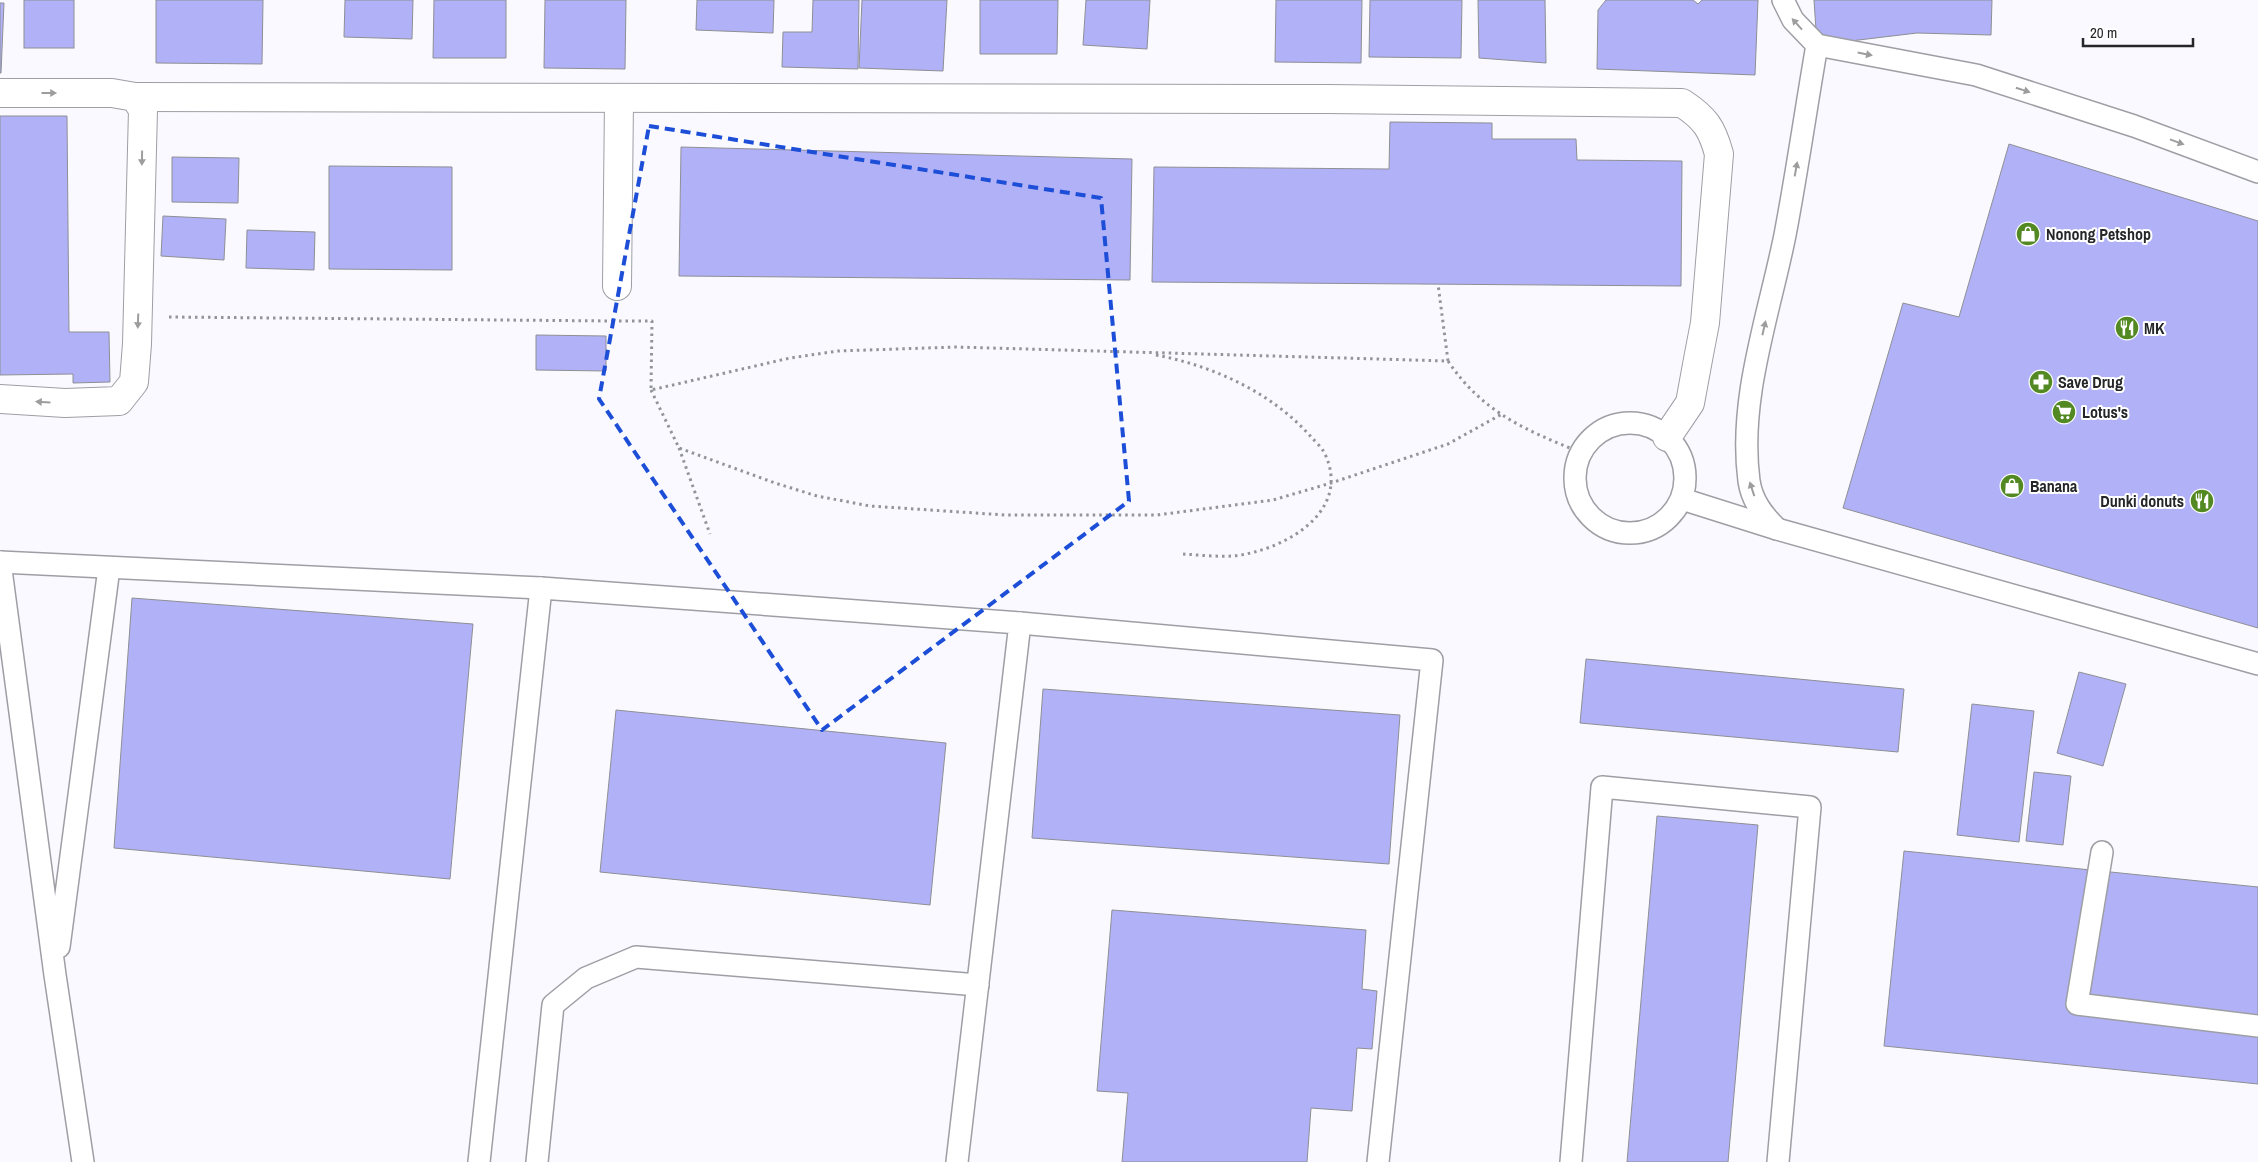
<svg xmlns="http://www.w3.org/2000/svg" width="2258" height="1162" viewBox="0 0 2258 1162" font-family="'Archivo Narrow',sans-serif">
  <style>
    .building { fill: #b1b1f7; stroke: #8e8f94 }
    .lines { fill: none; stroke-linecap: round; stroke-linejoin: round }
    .lane-casing { stroke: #9e9fa4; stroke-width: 24 }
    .street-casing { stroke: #9e9fa4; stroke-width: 30 }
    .path { stroke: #939498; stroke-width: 3; stroke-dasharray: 2.5 4; stroke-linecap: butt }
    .lane { stroke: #fff; stroke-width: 21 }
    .street { stroke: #fff; stroke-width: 28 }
    .oneway { fill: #9d9d9e }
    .marked { fill: none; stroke: #1d4ed8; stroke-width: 4; stroke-dasharray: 10 6; stroke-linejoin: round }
    .labels { text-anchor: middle; stroke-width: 4; stroke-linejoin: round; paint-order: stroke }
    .poi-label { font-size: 16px; font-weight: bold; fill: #252628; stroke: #fff; text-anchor: start }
  </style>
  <rect width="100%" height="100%" fill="#f9f9ff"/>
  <!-- building -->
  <g class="building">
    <rect x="24" y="0" width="50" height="48"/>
    <path d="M156 0H263L262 64 156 63Z"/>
    <path d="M345 0H413L412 39 344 37Z"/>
    <path d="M434 0H506V58H433Z"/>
    <path d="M545 0H626L625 69 544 68Z"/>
    <path d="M697 0H774L773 33 696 30Z"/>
    <path d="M813 0H859L858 69 782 67 783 32H812Z"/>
    <path d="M862 0H947L943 71 859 68Z"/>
    <path d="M980 0H1058L1057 54H980Z"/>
    <path d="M1086 0H1150L1147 49 1083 45Z"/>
    <path d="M1276 0H1362L1361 63 1275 62Z"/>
    <path d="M1370 0H1462L1461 58 1369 57Z"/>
    <path d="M1478 0H1545L1546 63 1479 58Z"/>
    <path d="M1606 0H1693L1698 4 1702 0H1758L1755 75 1597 69 1598 10Z"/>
    <path d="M1814 0H1992L1991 35 1917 33 1817 45Z"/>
    <path d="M0 3H4L1 73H0Z"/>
    <path d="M0 116H67L69 332H109L110 382 73 383V374L0 375Z"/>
    <path d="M1390 122 1492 123V139H1576L1577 160 1682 161 1681 286 1152 282 1154 167 1389 169Z"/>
    <path d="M2009 144 2258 221V628L1843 508 1903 303 1959 317Z"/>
    <path d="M681 147 1132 159 1130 280 679 276Z"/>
    <path d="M172 157 239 158 238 203 172 202Z"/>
    <path d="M329 166 452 167V270L329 269Z"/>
    <path d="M163 216 226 219 224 260 161 256Z"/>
    <path d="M247 230 315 232 314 270 246 268Z"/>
    <path d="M536 335 606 336V371L536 370Z"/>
    <path d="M132 598 473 624 450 879 114 848Z"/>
    <path d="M1586 659 1904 689 1898 752 1580 723Z"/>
    <path d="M2079 672 2126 684 2103 766 2057 753Z"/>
    <path d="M1043 689 1400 715 1389 864 1032 838Z"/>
    <path d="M1972 704 2034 711 2019 842 1957 835Z"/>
    <path d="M616 710 946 743 930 905 600 872Z"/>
    <path d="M2034 772 2071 776 2063 845 2026 841Z"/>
    <path d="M1657 816 1758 825 1728 1162H1627Z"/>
    <path d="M1904 851 2258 887V1084L1884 1046Z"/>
    <path d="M1112 910 1366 930 1362 989 1377 991 1372 1049 1357 1048 1352 1111 1311 1108 1307 1162H1122L1128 1093 1097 1091Z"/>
  </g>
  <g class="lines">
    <!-- lane casing -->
    <g class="lane-casing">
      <g id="lane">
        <path d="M1783 0 1793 20 1817 45 1976 75 2134 126 2258 172"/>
        <circle cx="1630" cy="478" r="55"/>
        <path d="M1682 499 1777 529 2258 664"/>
        <path d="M1777 529C1763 515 1752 501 1749 481 1738 399 1769 315 1785 235 1797 172 1806 108 1817 45"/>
        <path d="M0 562 55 975 83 1162"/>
        <path d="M0 562 541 588"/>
        <path d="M1020 623 1432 660 1378 1162"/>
        <path d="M2102 852 2077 1004 2258 1026"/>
        <path d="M59 947 109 568"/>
        <path d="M479 1162 541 588 1020 623 957 1162"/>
        <path d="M537 1162 553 1005 586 978 636 957 978 985"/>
        <path d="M1571 1162 1602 787 1810 807 1778 1162"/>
      </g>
    </g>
    <!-- street casing -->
    <g class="street-casing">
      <g id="street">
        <path d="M0 93H112L135 97 143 110 137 344 134 382 119 401 65 403 0 399"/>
        <path d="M135 97 1327 99 1682 103C1705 118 1712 128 1719 154L1705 323 1699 354 1690 403 1667 437"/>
        <path d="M617 286 619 100"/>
      </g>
    </g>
    <!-- path -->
    <g class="path">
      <path d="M169 317 613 321"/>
      <path d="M619 321H652L651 390 790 358 838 351 956 347 1448 361 1438 284"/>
      <path d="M1156 355C1214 366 1273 393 1312 438 1316 442 1321 447 1324 452 1354 512 1283 551 1233 556 1217 557 1199 555 1183 554"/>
      <path d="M1448 361C1482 412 1525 430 1580 452"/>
      <path d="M651 390 679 448 775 483 817 496 870 506 1005 515H1157L1273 500 1331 483 1448 444 1502 414"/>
      <path d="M679 448 710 534"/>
    </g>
    <!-- lane -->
    <use href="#lane" class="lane"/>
    <!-- street -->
    <use href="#street" class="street"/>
  </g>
  <!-- one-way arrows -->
  <defs><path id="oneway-solid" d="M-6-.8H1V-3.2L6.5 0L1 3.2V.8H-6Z" transform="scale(1.25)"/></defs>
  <g class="oneway">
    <use href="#oneway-solid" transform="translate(1797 24) rotate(-132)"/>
    <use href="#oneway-solid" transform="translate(1865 54) rotate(11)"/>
    <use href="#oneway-solid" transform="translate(2023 90) rotate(18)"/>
    <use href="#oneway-solid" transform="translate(49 93)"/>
    <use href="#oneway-solid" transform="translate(2177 142) rotate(20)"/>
    <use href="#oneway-solid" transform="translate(142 158) rotate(91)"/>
    <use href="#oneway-solid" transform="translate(1796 169) rotate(-80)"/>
    <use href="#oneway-solid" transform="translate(138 321) rotate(92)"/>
    <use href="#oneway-solid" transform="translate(1764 328) rotate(-77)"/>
    <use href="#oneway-solid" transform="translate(43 402) rotate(-177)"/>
    <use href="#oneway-solid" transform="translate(1752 489) rotate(-108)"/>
  </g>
  <!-- marked area -->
  <path class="marked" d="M649 126 1101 198 1129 501 822 730 599 399Z"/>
  <!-- icons -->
  <defs>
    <g id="shop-disc" transform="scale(1.25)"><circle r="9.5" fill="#538922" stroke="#fff"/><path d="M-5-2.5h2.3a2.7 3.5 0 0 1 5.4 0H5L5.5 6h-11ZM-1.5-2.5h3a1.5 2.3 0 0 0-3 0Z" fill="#fff"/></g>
    <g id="restaurant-disc" transform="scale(1.25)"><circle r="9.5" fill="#538922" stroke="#fff"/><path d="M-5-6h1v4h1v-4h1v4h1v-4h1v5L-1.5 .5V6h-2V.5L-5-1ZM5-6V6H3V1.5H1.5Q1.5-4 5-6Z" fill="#fff"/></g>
    <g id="pharmacy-disc" transform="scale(1.25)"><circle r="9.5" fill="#538922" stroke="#fff"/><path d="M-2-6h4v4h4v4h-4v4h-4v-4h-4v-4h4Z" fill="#fff"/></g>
    <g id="supermarket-disc" transform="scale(1.25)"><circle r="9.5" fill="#538922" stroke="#fff"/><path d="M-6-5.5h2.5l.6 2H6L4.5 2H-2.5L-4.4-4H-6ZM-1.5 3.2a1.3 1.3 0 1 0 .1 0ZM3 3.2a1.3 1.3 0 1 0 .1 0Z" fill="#fff"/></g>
  </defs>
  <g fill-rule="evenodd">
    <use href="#shop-disc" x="2028" y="234"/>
    <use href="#restaurant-disc" x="2127" y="328"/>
    <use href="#pharmacy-disc" x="2041" y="382"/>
    <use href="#supermarket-disc" x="2064" y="412"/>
    <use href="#shop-disc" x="2012" y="486"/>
    <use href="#restaurant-disc" x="2202" y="501"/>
  </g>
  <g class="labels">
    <!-- poi labels -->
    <g class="poi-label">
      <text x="2046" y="240">Nonong Petshop</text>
      <text x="2144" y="334">MK</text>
      <text x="2058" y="388">Save Drug</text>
      <text x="2082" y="418">Lotus's</text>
      <text x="2030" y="492">Banana</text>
      <text x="2184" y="507" text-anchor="end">Dunki donuts</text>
    </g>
  </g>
  <!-- scale -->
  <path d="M2083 38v8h110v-8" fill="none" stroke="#252628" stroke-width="2.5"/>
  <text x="2090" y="38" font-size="15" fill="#252628" stroke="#ffffff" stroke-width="4" paint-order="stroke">20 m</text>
</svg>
